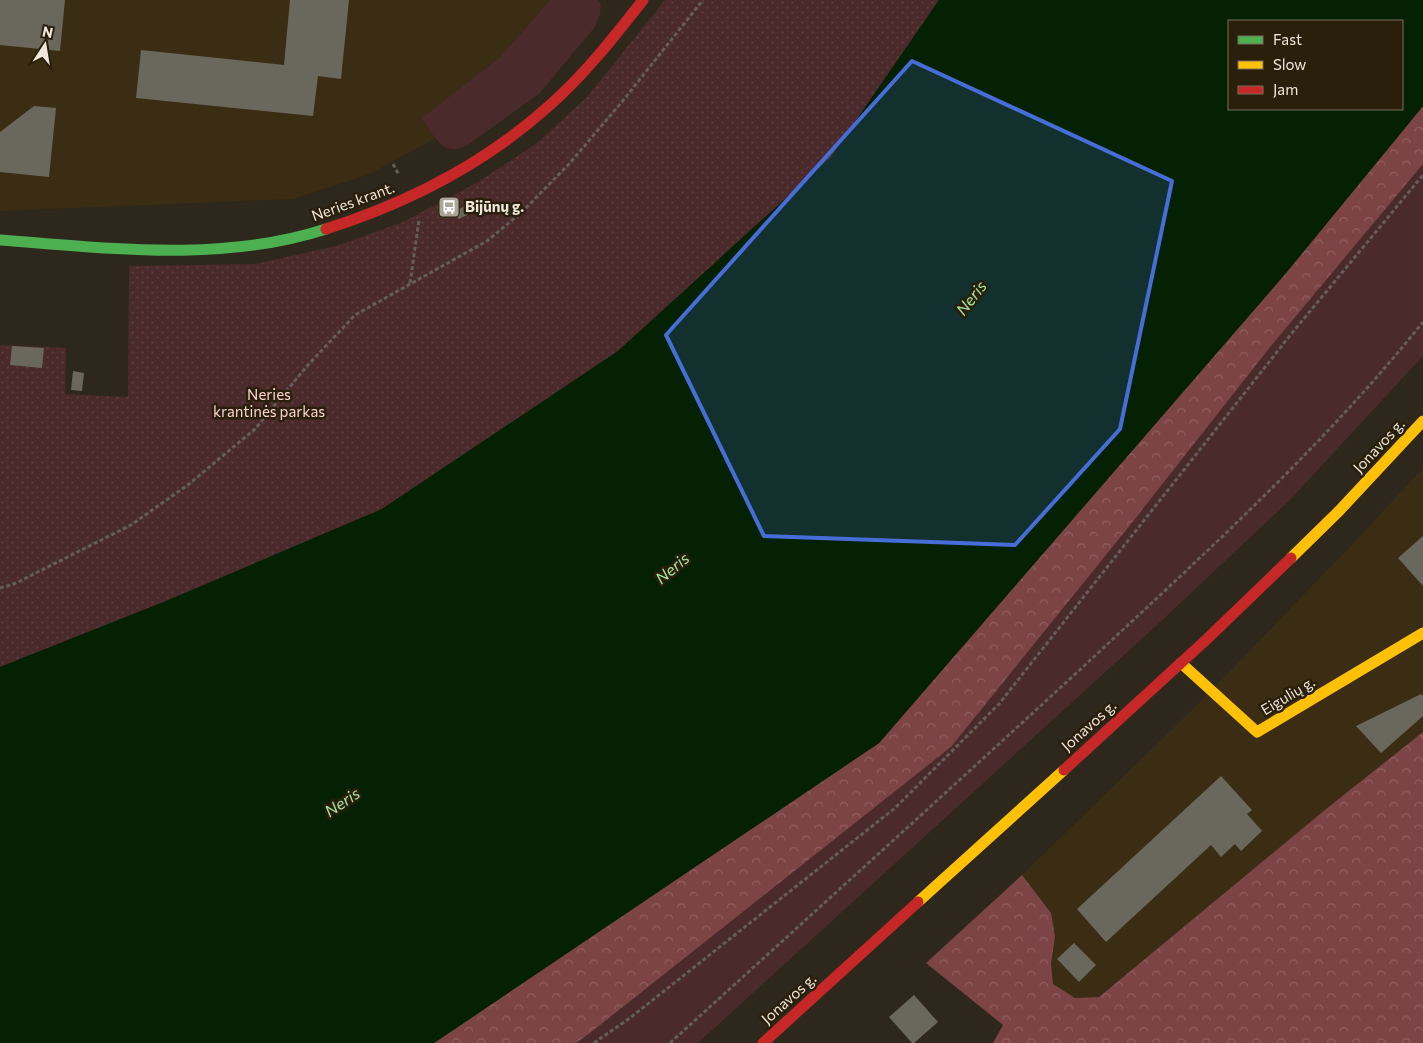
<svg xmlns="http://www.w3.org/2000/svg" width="1423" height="1043" viewBox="0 0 1423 1043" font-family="Commissioner,sans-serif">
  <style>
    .built { fill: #3b2d14 }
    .grass { fill: #4a2a2a }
    .forest { fill: url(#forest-crowns) }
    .park { fill: url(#park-dots) }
    .water { fill: #052103; fill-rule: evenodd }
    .building { fill: #6a675d }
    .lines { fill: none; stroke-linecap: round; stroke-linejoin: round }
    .path { stroke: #635e58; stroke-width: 3; stroke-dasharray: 4 2.5; stroke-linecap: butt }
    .fast { stroke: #4caf50; stroke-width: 11 }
    .slow { stroke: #ffc107; stroke-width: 11 }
    .jam { stroke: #c62828; stroke-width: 11 }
    .marked { fill: #476dd9; fill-opacity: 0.2; stroke: #476dd9; stroke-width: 4; stroke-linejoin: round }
    .labels { text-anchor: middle; stroke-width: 5; stroke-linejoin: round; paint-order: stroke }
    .street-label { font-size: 15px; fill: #efe7db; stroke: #2a1f0b }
    .poi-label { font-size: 15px; font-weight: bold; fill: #efe7db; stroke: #2a1f0b; text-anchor: start }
    .park-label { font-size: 15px; fill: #fcd2d3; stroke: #2a1f0b }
    .water-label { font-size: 16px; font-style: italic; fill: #a5e69f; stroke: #2a1f0b }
  </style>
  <defs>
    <pattern id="forest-crowns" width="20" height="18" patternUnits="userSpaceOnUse" patternTransform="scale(1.25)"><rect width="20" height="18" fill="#7d4446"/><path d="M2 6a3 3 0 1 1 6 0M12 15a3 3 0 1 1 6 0" fill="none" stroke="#905f60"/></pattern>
    <pattern id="park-dots" width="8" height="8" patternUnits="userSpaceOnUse" patternTransform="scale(1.25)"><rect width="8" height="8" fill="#4a2a2a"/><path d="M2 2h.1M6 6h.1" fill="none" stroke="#5c3f3e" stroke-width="1.8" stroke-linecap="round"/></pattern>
  </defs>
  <rect width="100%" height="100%" fill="#2d271c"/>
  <!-- built -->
  <g class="built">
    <path d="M0 0H550L500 57 423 118 436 138 370 174 293 199 0 211Z"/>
    <path d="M1423 468V732L1326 809 1099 997 1075 998 1053 984 1051 964 1055 936 1051 913 1022 875 1205 697 1360 536Z"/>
  </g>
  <!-- grass -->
  <g class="grass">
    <path d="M550 0H597L601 4 600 14 595 27 539 94 466 146C441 157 435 136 422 118L500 57Z"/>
    <path d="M1423 164V356L1290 500 1156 626 698 1043H576L590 1033 951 747 1131 524 1271 346Z"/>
  </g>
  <!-- forest -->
  <g class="forest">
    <path d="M1423 106V164L1271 346 1131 524 951 747 590 1033 576 1043H434L879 743 1286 273Z"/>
    <path d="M1423 732V1043H993L1003 1025 926 963 1022 875 1051 913 1055 936 1051 964 1053 984 1075 998 1099 997 1326 809Z"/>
  </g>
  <!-- park -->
  <path class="park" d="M665 0H939L830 158 618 351 382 509 166 601 0 667V345L66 348 65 394 128 397 129 266 255 264 336 246 403 222 478 182 537 143 587 97Z"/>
  <!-- water -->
  <path class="water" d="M939 0H1423V106L1286 273 879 743 434 1043H0V667L166 601 382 509 618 351 830 158ZM1229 21H1402V109H1229Z"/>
  <!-- building -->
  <g class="building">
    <path d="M0 0H65L60 51 0 45Z"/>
    <path d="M290 0H349L341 79 318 76 313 116 136 98 141 50 284 65Z"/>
    <path d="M34 106 56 108 49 177 0 172V132Z"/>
    <path d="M469 204 473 212 459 219 455 211Z"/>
    <path d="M12 346 44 348 42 368 10 365Z"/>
    <path d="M73 371 84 373 82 391 71 390Z"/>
    <path d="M1423 536V586L1398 558Z"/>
    <path d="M1421 694 1423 696V716L1381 753 1356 726Z"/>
    <path d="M1221 776 1252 810 1247 814 1262 831 1241 851 1235 844 1221 857 1211 845 1106 942 1077 909Z"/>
    <path d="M1074 943 1096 965 1079 982 1057 959Z"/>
    <path d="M914 995 938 1022 914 1043H912L889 1017Z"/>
  </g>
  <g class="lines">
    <!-- path -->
    <g class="path">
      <path d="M393 164 399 175"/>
      <path d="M410 283 419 220"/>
      <path d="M0 588 14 584 131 525 189 484 255 429 307 366 355 315 487 241 522 212 569 164 621 103 703 0"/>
      <path d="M594 1043 630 1018 895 808 999 704 1292 333 1423 175"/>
      <path d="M670 1043C809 917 947 792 1085 665 1202 556 1322 448 1423 322"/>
    </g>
    <!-- fast -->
    <path class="fast" d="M0 240C107 248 221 263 326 229"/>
    <!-- slow -->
    <g class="slow">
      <path d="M1291 558 1339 511 1423 421"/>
      <path d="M1181 663 1257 732 1423 633"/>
      <path d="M918 902 1064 770"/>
    </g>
    <!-- jam -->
    <g class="jam">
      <path d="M326 229C408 203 486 163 550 105 585 74 614 37 643 0"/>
      <path d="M1064 770 1207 639 1291 558"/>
      <path d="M763 1043 918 902"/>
    </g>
  </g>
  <!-- marked area -->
  <path class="marked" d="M912 61 1172 181 1120 429 1015 545 764 536 666 335Z"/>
  <!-- icons -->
  <defs>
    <g id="bus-square" transform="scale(1.125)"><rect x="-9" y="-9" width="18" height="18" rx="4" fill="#aba498" stroke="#2a1f0b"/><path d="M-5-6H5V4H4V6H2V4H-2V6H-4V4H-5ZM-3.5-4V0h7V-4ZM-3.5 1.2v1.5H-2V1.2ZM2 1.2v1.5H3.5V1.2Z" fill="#fff"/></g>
  </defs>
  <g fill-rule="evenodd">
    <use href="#bus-square" x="449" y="207"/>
  </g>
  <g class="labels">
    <!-- street labels -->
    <g class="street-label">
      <text transform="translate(353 202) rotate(-20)" y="5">Neries krant.</text>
      <text transform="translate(1379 446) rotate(-47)" y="5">Jonavos g.</text>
      <text transform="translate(1288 696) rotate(-31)" y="5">Eigulių g.</text>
      <text transform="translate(1089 726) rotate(-42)" y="5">Jonavos g.</text>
      <text transform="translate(789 999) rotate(-42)" y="5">Jonavos g.</text>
    </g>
    <!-- poi labels -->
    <g class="poi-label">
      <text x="465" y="212">Bijūnų g.</text>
    </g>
    <!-- park labels -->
    <g class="park-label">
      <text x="269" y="400">Neries<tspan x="269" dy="17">krantinės parkas</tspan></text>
    </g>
    <!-- water labels -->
    <g class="water-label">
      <text transform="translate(971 298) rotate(-52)" y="6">Neris</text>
      <text transform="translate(672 568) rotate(-40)" y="6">Neris</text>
      <text transform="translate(342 802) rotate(-34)" y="6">Neris</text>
    </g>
  </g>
  <!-- legend -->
  <rect x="1228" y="20" width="175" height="90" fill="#2a1f0b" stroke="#796f5e"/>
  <rect x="1238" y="36" width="25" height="8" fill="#4caf50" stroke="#796f5e"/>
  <text x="1273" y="45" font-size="15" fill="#efe7db">Fast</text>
  <rect x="1238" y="61" width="25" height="8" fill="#ffc107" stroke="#796f5e"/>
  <text x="1273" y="70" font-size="15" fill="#efe7db">Slow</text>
  <rect x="1238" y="86" width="25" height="8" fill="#c62828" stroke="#796f5e"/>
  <text x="1273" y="95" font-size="15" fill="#efe7db">Jam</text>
  <!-- north arrow -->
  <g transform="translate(45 45) rotate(12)" stroke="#2a1f0b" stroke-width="4" paint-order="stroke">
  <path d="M0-4L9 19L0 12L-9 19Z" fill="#efe7db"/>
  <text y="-8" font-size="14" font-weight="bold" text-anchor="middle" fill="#efe7db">N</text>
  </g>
</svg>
